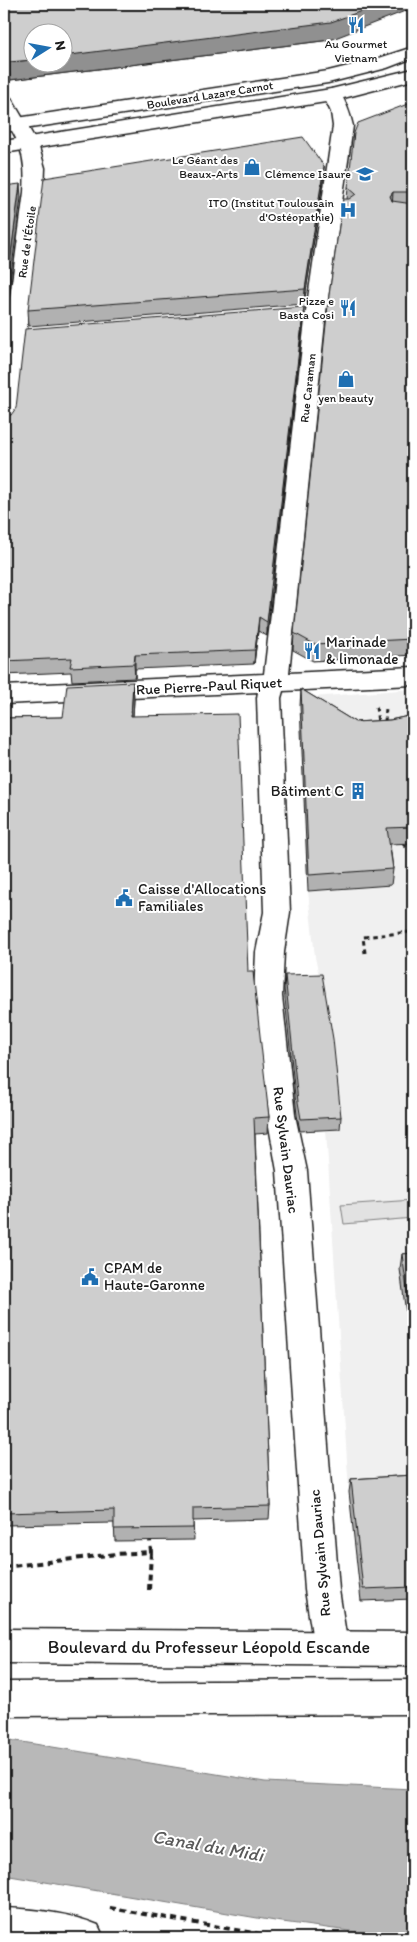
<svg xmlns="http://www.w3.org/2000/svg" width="417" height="1942" viewBox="0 0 417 1942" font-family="Itim,sans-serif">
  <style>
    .built { fill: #f0f0f0 }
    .green { fill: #e2e2e2; stroke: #7f7f7f }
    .water { fill: #b8b8b8; stroke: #7a7a7a }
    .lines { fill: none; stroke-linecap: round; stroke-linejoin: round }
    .street-casing { stroke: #1c1c1c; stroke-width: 3 }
    .secondary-casing { stroke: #1c1c1c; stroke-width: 3 }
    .primary-casing { stroke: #1c1c1c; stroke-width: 3 }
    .path-far1 { stroke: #1c1c1c; stroke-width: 3; stroke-dasharray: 4.5 4; stroke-linecap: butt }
    .path { stroke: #1c1c1c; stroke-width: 4; stroke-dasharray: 6 4.5; stroke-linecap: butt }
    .street { fill: #fff; fill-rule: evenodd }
    .secondary { fill: #fff; fill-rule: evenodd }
    .primary { fill: #fff; fill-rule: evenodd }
    .wall { fill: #b1b1b1; stroke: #1c1c1c }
    .shaded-wall { fill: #909090; stroke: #1c1c1c }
    .building { fill: #cecece; stroke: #1c1c1c }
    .labels { text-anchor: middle; stroke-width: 4; stroke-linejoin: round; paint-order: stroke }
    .far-poi-label { font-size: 12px; fill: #1c1c1c; stroke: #fff; text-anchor: end }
    .far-street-label { font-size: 12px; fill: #1c1c1c; stroke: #fff }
    .poi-label { font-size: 15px; fill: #1c1c1c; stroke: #fff; text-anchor: start }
    .street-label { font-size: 15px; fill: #1c1c1c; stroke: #fff }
    .near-street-label { font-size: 18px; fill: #1c1c1c; stroke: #fff }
    .near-water-label { font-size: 19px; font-style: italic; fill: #5a5a5a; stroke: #fff }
  </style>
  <rect width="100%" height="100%" fill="#fff"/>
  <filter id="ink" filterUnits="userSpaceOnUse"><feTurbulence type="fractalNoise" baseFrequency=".02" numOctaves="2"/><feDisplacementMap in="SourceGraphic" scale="10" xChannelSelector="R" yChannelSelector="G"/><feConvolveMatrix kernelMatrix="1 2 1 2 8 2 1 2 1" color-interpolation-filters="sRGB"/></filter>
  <g filter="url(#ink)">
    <!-- built -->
    <path class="built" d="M413 689V1599L361 1601 349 1492 326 1130 301 1131 288 988 321 986 315 957 308 891 300 698Z"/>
    <!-- green -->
    <path class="green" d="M413 1200V1218L344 1224 341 1205Z"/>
    <!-- water -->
    <path class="water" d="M4 1739 265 1782 413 1789V1938H401L275 1921 4 1875Z"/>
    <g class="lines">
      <!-- street casing -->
      <g class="street-casing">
        <g id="street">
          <path d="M332 89 339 91C346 102 350 113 353 126L326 312 289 673 413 667V685L283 691 281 698 290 912 284 952 282 996 295 1115 307 1171 339 1590 348 1647 343 1659 331 1664 319 1659 314 1647 305 1590 277 1171 267 1115 254 996 256 952 264 912 257 698 258 692 4 704V686L264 674 306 312 333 126 331 112 323 95 325 91Z"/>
          <path d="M4 96 11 98 38 144 45 168 44 192 15 422 12 427 4 429V343L24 192C25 175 25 161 19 145 10 122 2 124 4 96Z"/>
        </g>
      </g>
      <!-- secondary casing -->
      <g class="secondary-casing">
        <path id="secondary" d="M413 1680V1714L4 1716V1682Z"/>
      </g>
      <!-- primary casing -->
      <g class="primary-casing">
        <g id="primary">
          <path d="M413 47V58L387 68 328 83 4 132V120L328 71 373 60Z"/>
          <path d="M413 69V80L332 101 4 153V141L331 89Z"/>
          <path d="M4 1629 413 1632V1666L4 1663Z"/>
          <path d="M4 1908C35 1909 69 1913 98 1925L104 1938H4Z"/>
        </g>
      </g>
      <!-- path-far1 -->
      <g class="path-far1">
        <path d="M376 707 378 723"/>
        <path d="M385 722 386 707"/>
        <path d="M403 844 413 854"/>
        <path d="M413 932H410L413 949"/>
        <path d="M365 953 363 937 410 932"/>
      </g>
      <!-- path -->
      <g class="path">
        <path d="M4 1567 116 1554 151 1552 150 1541"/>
        <path d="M149 1590 151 1552"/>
        <path d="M110 1908 282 1938"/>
      </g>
      <!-- street -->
      <use href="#street" class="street"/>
      <!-- secondary -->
      <use href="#secondary" class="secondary"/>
      <!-- primary -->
      <use href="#primary" class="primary"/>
    </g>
    <!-- wall -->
    <g class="wall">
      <path d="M4 4 330 40 10 80 4 72Z"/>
      <path d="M413 102V655L313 661 293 650 294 633 347 199 348 187Z"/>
      <path d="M324 166 323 181 304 304 29 326 28 310Z"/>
      <path d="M303 321 267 636 258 631 254 664 135 669V678L72 681 71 672 4 675V416L11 415Z"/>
      <path d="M133 682 134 700 133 716 248 972 269 1117 268 1133 255 1134 270 1506 269 1519 193 1521 194 1540 115 1541 114 1523 4 1525V718L63 717Z"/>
      <path d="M301 689 355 722 390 720 413 715V843L390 844 393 869 391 885 308 891 300 706Z"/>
      <path d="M285 975 341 1117 340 1129 300 1131 297 1115 284 988Z"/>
      <path d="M413 1253V1365L400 1269 402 1254Z"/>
      <path d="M413 1475V1599L361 1601 349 1492 351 1479Z"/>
    </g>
    <!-- shaded-wall -->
    <g class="shaded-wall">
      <path d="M381 4H413V8L330 40 10 80 9 62 32 60V62H62V56Z"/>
      <path d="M324 166 323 181 304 304 305 289Z"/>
      <path d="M20 184 21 198 4 328V307Z"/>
      <path d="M393 192 392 209 390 196Z"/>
      <path d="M304 307 303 321 267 636V622Z"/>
      <path d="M259 617 258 631 254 664 255 650Z"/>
      <path d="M135 655V678L134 664Z"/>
      <path d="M133 682 134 700 132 733 131 716Z"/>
    </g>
    <!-- building -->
    <g class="building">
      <path d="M4 4H381L331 22 62 56V32H32V60L9 62 4 57Z"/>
      <path d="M413 102V192H393L390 196 392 201 413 204V639L314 644 294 633 329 295 343 199H349L356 194 348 187 354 133 358 123Z"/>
      <path d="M303 137 324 166 305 289 28 310 44 178Z"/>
      <path d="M20 184 4 307V186Z"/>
      <path d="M304 307 267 622 259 617 255 650 135 655 134 664 70 667 72 658 4 661V416L11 415 16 408 25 329Z"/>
      <path d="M133 682 131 716 238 714 248 972H253L269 1117 254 1118 270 1506 193 1508V1528L114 1529V1510L4 1513V718L63 717 67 685Z"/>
      <path d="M301 689 355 722 390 720 413 715V827L387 828 393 869 309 875Z"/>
      <path d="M322 974 333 1039 341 1117 301 1119 298 1102 285 975Z"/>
      <path d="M413 1253V1331L402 1254Z"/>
      <path d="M413 1475V1587L363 1589 351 1479Z"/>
    </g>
  </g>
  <!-- icons -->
  <defs>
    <g id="restaurant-bare" transform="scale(1.35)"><path d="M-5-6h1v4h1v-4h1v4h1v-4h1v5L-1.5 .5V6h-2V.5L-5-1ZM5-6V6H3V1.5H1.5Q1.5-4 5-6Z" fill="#1f6fb2" stroke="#fff" stroke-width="2.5" paint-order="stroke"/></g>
    <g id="shop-bare" transform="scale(1.35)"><path d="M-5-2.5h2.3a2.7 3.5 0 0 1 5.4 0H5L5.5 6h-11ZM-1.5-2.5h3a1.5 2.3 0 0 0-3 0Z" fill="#1f6fb2" stroke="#fff" stroke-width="2.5" paint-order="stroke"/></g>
    <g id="school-bare" transform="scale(1.35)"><path d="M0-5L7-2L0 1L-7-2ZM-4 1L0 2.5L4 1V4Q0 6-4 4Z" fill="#1f6fb2" stroke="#fff" stroke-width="2.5" paint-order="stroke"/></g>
    <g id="hospital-bare" transform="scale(1.35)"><path d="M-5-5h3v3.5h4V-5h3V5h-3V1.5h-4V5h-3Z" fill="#1f6fb2" stroke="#fff" stroke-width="2.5" paint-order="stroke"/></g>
    <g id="building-bare" transform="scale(1.35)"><path d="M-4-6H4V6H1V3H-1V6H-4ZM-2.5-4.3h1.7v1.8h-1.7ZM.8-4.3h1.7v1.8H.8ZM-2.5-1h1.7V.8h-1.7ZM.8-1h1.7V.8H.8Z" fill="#1f6fb2" stroke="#fff" stroke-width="2.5" paint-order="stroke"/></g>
    <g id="civic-bare" transform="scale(1.35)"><path d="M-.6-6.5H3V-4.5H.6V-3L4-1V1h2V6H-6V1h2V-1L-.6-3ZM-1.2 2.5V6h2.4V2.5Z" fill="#1f6fb2" stroke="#fff" stroke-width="2.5" paint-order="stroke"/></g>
  </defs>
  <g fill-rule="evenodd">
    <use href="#restaurant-bare" x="356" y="25"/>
    <use href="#shop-bare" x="252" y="167"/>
    <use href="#school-bare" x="365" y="174"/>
    <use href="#hospital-bare" x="348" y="210"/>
    <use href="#restaurant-bare" x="348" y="308"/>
    <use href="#shop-bare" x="346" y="379"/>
    <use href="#restaurant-bare" x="312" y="651"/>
    <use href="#building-bare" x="358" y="791"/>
    <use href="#civic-bare" x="124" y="898"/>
    <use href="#civic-bare" x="90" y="1277"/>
  </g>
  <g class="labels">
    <!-- far-poi labels -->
    <g class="far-poi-label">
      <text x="356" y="48" text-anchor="middle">Au Gourmet<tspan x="356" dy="14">Vietnam</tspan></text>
      <text x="238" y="164">Le Géant des<tspan x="238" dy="14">Beaux-Arts</tspan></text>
      <text x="351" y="178">Clémence Isaure</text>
      <text x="334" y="207">ITO (Institut Toulousain<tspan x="334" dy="14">d'Ostéopathie)</tspan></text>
      <text x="334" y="305">Pizze e<tspan x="334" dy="14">Basta Cosi</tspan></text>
      <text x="346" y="402" text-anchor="middle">yen beauty</text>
    </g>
    <!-- far-street labels -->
    <g class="far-street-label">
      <text transform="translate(210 95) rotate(-9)" y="4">Boulevard Lazare Carnot</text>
      <text transform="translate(27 242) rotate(-82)" y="4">Rue de l'Étoile</text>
      <text transform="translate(308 388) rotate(-84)" y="4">Rue Caraman</text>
    </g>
    <!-- poi labels -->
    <g class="poi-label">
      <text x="326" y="647">Marinade<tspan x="326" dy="17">&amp; limonade</tspan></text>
      <text x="344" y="796" text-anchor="end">Bâtiment C</text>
      <text x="138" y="894">Caisse d'Allocations<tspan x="138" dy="17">Familiales</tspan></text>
      <text x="104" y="1273">CPAM de<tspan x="104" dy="17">Haute-Garonne</tspan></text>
    </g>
    <!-- street labels -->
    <g class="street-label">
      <text transform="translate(209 686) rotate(-3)" y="5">Rue Pierre-Paul Riquet</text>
      <text transform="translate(286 1150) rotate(83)" y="5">Rue Sylvain Dauriac</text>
      <text transform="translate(320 1553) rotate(-95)" y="5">Rue Sylvain Dauriac</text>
    </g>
    <!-- near-street labels -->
    <g class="near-street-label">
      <text x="209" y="1653">Boulevard du Professeur Léopold Escande</text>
    </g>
    <!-- near-water labels -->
    <g class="near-water-label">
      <text transform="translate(208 1845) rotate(10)" y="7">Canal du Midi</text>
    </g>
  </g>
  <!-- margin -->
  <rect width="417" height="1942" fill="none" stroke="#fff" stroke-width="20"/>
  <rect x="10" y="10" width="397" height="1922" fill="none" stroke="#1c1c1c" stroke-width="2" filter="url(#ink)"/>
  <!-- north arrow -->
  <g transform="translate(48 48) rotate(79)"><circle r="24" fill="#ffffff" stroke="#a4a4a4"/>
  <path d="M0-4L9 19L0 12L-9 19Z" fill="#1f6fb2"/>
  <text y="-8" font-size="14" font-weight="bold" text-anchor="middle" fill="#1c1c1c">N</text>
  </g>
</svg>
